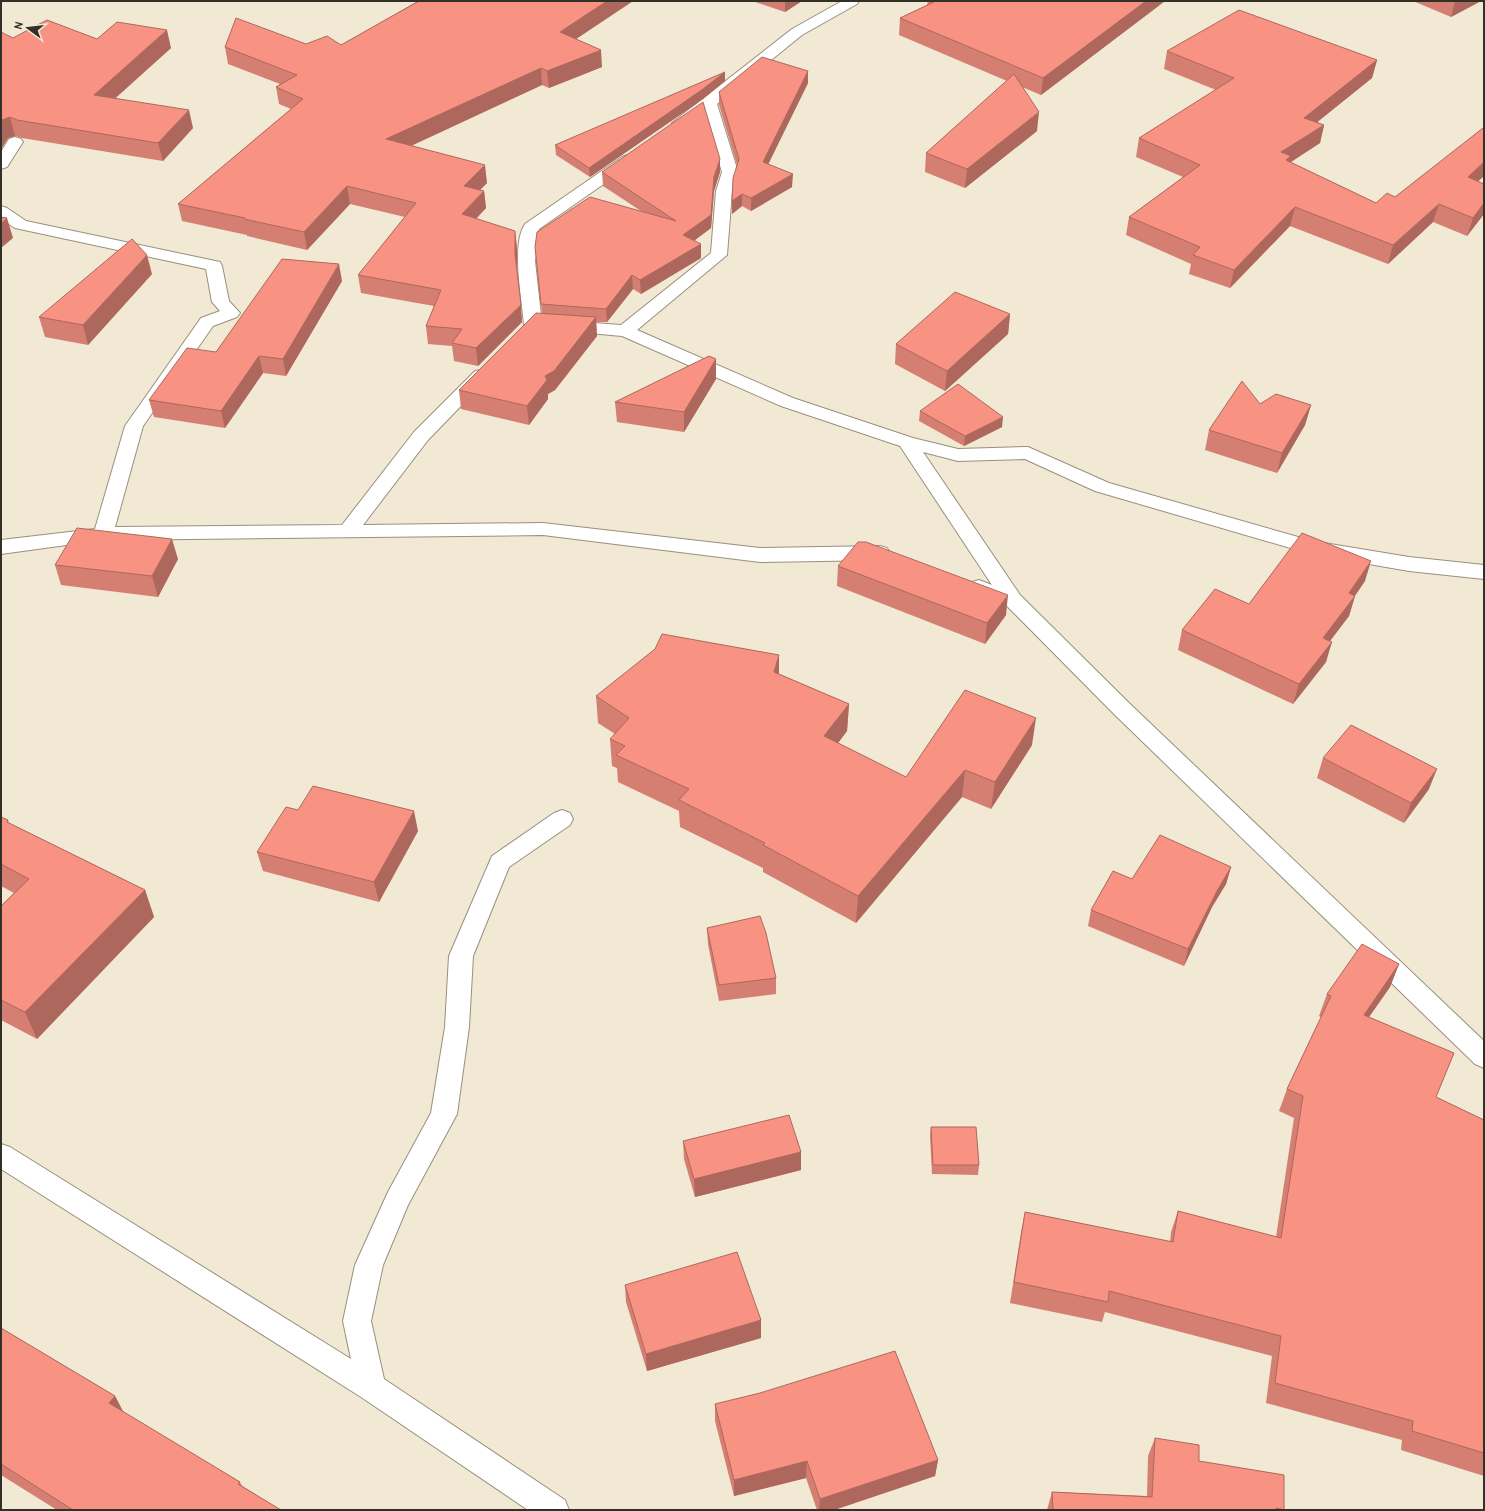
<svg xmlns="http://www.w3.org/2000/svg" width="1485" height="1511" viewBox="0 0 1485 1511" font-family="'PT Sans',sans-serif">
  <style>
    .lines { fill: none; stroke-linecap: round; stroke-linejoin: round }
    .street-casing { stroke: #98907d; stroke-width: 2 }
    .street { fill: #fff; fill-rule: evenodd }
    .wall { fill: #d57e72 }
    .shaded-wall { fill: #ae675c }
    .building { fill: #f89384; stroke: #ae675c }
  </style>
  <rect width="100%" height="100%" fill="#f1e9d4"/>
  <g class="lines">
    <!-- street casing -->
    <g class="street-casing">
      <g id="street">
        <path d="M842 1H859L857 4 802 35 717 104 738 172 732 191 727 255 637 330 793 398 913 438 958 449 1028 447 1109 483 1312 541 1409 557 1484 565V579L1409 571 1311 554 1095 491 1025 459 958 461 923 452 1020 595 1130 704 1484 1041V1068L1475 1064 1114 714 1006 605 972 592 969 587 972 582 979 580 992 585 900 446 781 406 622 336 566 331 560 330 557 326 560 322 566 321 621 325 711 253 716 191 722 172 704 113C695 119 686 129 675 126L672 123 792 29Z"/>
        <path d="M15 137 21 139 23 142 7 167 1 169V152L9 139Z"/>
        <path d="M628 155 634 157 636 160 634 163 539 229 535 261 542 324 539 328 533 329 527 328 524 324C522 300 511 244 525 224L622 157Z"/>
        <path d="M1 206 7 208 26 221 220 262 222 266 229 301 240 313 237 317 213 326 143 426 115 527 342 525 414 432 475 371 481 370 487 371 490 375 487 379 428 440 363 525 543 523 760 548 880 546 887 548 890 553 887 558 880 560 760 562 543 535 103 540 1 554V540L95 529 125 426 201 318 220 311 212 302 206 269 15 228 1 219Z"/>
        <path d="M562 810 570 813 573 819 570 825 509 867 473 956 469 1027 457 1114 408 1205 383 1265 371 1321 384 1379 565 1500 569 1510H528L361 1397 1 1169V1144L10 1147 351 1359 343 1321 355 1265 388 1192 431 1113 445 1027 449 956 492 856 554 813Z"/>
      </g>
    </g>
    <!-- street -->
    <use href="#street" class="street"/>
  </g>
  <!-- wall -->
  <g class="wall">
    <path d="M417 1H633L576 39 602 67 549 88 542 85 411 146 487 183 480 190 484 191 486 208 476 219 515 231 517 249V269L522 322 478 366 454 361 452 346 428 344 426 326 434 306 361 293 358 275 405 217 350 204 307 250 247 236V235L182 221 178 204 291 109 279 104 276 87 280 84 228 64 225 47 306 44 341 45 418 1Z"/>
    <path d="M752 1H802L785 12Z"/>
    <path d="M928 1H1165L1041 95 1022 87 1037 131 965 188 925 172 926 153 1007 81 899 35 900 18 927 5Z"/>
    <path d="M1413 1H1481L1451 17Z"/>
    <path d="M13 38 97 39 171 48 115 98 193 128 163 161 22 138 15 136 8 138 2 148Z"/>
    <path d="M1167 51 1377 60 1372 78 1317 122 1324 125 1320 143 1290 162 1376 203 1395 197 1484 130V176L1478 181 1484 184V214L1467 236 1433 222 1388 264 1290 226 1230 288 1189 274 1191 264 1126 235 1129 217 1183 177 1136 157 1139 138 1216 90 1164 69Z"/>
    <path d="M808 71V83L768 164 792 187 751 211 742 206 732 214V201L737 165 719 105V92Z"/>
    <path d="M725 81 703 99 590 177 556 155 555 145Z"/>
    <path d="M602 172H720L714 191 711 228 695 240 701 258 641 294 633 289 607 322H596L597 336 555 390 548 394V399L529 425 461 409 459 390 542 313 535 247 641 211 603 186Z"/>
    <path d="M152 274 88 345 45 337 39 317Z"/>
    <path d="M342 281 286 376 263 373 225 428 154 417 149 400 216 352Z"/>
    <path d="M1010 314 1008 334 945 391 895 364 896 344Z"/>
    <path d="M716 359V379L684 432 617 422 615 402Z"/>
    <path d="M1260 404 1311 405 1305 425 1277 473 1205 450 1209 430Z"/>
    <path d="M920 411 1002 427 964 446 919 421Z"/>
    <path d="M178 559 158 597 61 585 55 565Z"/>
    <path d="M838 566 1006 615 985 644 837 586Z"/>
    <path d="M1365 581 1355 596 1349 616 1330 641 1326 662 1293 704 1178 650 1182 630 1249 604Z"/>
    <path d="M779 674 849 704 847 731 838 743 906 777 1032 745 991 809 962 797 856 923 763 872V868L680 827 679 811 618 782 617 768 612 766 610 739 615 734 598 723 596 696Z"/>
    <path d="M1323 758 1429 789 1404 823 1317 778Z"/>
    <path d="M298 810 418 831 379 902 263 871 257 852Z"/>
    <path d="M1 817 8 820 9 823 145 890 154 917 37 1039 1 1020V906L14 893 1 886Z"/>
    <path d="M1231 867 1226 884 1212 907 1184 966 1088 926 1091 910 1132 879Z"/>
    <path d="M707 928 776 978V994L719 1001 708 944Z"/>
    <path d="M1399 964 1390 987 1369 1017 1436 1097 1484 1120V1476L1401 1450 1402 1440 1266 1403 1272 1356 1105 1312 1102 1322 1010 1303 1021 1233 1025 1212 1170 1242 1171 1232 1178 1211 1276 1237 1294 1118 1279 1111 1287 1089 1321 1017 1319 1016 1327 994Z"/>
    <path d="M931 1127 979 1165 978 1175 932 1174 930 1136Z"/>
    <path d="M683 1141 801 1152V1170L695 1197 684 1159Z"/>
    <path d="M625 1285 761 1338 647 1371 626 1302Z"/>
    <path d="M1 1328 115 1396 123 1412 240 1482 242 1486 281 1510H57L1 1475Z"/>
    <path d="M715 1404 938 1460 935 1476 834 1510H817L806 1478 734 1496 715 1421Z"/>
    <path d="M1155 1438 1199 1461 1284 1475V1510H1047L1052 1492 1147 1496 1148 1456Z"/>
  </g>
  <!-- shaded-wall -->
  <g class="shaded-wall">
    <path d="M607 1H633L561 49 560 32Z"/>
    <path d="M785 1H802L785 12Z"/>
    <path d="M1146 1H1165L1041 95 1043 78Z"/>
    <path d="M1455 1H1481L1451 17Z"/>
    <path d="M167 30 171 48 99 113 94 95Z"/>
    <path d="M601 50 602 67 549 88 547 71Z"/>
    <path d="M1377 60 1372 78 1300 136 1304 118Z"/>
    <path d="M541 68 542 85 389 156 386 139Z"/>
    <path d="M808 71V83L763 175V162Z"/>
    <path d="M725 72V81L703 99 590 177 589 168Z"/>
    <path d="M189 110 193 128 163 161 158 143Z"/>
    <path d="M1039 112 1037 131 965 188 967 169Z"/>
    <path d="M10 117 15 136 8 138 1 149V122L2 120Z"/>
    <path d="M1324 125 1320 143 1285 166 1281 152Z"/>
    <path d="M720 159V172L714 191 711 228 684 248 683 235 714 177Z"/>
    <path d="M1484 162V176L1462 196 1468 177Z"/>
    <path d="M485 165 487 183 466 203 464 186Z"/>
    <path d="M793 174 792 187 751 211V198Z"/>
    <path d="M347 186 350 204 307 250 304 232Z"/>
    <path d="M484 191 486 208 464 231 462 214Z"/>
    <path d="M742 194V206L732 214V201Z"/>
    <path d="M1484 203V214L1467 236 1473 218Z"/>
    <path d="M1439 204 1433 222 1388 264 1393 245Z"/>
    <path d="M1295 207 1290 226 1230 288 1234 270Z"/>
    <path d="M7 218 13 238 1 248V224Z"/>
    <path d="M515 231 517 249V272L515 254Z"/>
    <path d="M701 244V258L641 294 640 280Z"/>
    <path d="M147 255 152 274 88 345 83 325Z"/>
    <path d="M339 264 342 281 286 376 283 359Z"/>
    <path d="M632 275 633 289 607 322 606 309Z"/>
    <path d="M521 305 522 322 478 366 476 348Z"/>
    <path d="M1010 314 1008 334 945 391 947 371Z"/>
    <path d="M596 317 597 336 555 390 548 394V399L529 425 527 406 545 376Z"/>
    <path d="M259 356 263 373 225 428 221 411Z"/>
    <path d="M716 359V379L684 432V412Z"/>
    <path d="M1311 405 1305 425 1277 473 1282 453Z"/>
    <path d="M1003 417 1002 427 964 446 965 436Z"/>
    <path d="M172 539 178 559 158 597 152 576Z"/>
    <path d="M1371 561 1365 581 1346 608 1355 596 1349 616 1317 658 1323 638 1349 593Z"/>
    <path d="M1008 595 1006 615 985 644 987 623Z"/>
    <path d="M1332 642 1326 662 1293 704 1299 684Z"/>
    <path d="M779 655V682L774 672Z"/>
    <path d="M849 704 847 731 823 763 824 736Z"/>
    <path d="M1036 718 1032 745 991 809 995 782Z"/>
    <path d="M1437 769 1429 789 1404 823 1411 803Z"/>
    <path d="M965 770 962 797 856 923 858 896Z"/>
    <path d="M414 811 418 831 379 902 374 882Z"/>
    <path d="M1231 867 1226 884 1212 907 1184 966 1188 949 1217 891Z"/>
    <path d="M145 890 154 917 37 1039 25 1012Z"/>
    <path d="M1399 964 1390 987 1355 1037 1364 1015Z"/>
    <path d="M801 1152V1170L695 1197 694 1179Z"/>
    <path d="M761 1320V1338L647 1371 646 1354Z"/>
    <path d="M115 1396 125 1415 109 1403Z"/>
    <path d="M938 1460 935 1476 834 1510H819L820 1499Z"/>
    <path d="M807 1461 806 1478 734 1496V1480Z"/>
  </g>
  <!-- building -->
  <g class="building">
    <path d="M419 1H607L560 32 601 50 547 71 541 68 386 139 485 165 464 186 484 191 462 214 515 231V254L521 305 476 348 452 343 462 329 426 326 441 290 358 275 416 203 347 186 304 232 244 219 245 218 178 204 303 99 276 87 297 75 225 47 236 18 306 44 327 36 341 45Z"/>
    <path d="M931 1H1146L1043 78 900 18 934 2Z"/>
    <path d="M1239 10 1377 60 1304 118 1324 125 1281 152 1291 156 1286 160 1376 203 1387 193 1395 197 1483 128 1484 130V162L1468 177 1484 184V203L1473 218 1439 204 1393 245 1295 207 1234 270 1193 255 1200 247 1129 217 1200 165 1139 138 1234 78 1167 51Z"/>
    <path d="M47 20 97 39 117 22 167 30 94 95 189 110 158 143 17 120 10 117 2 120 1 122V32L13 38Z"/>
    <path d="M762 57 808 71 763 162 793 174 751 198 742 194 732 201 733 178 739 159 719 92Z"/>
    <path d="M725 72 703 89 589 168 555 145Z"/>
    <path d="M1014 74 1039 112 967 169 926 153Z"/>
    <path d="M703 102 720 159 714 177 711 215 683 235 701 244 640 280 632 275 606 309 541 304 535 247 537 232 590 197 676 221 602 172Z"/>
    <path d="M1 217 7 218 1 224Z"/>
    <path d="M132 239 147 255 83 325 39 317Z"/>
    <path d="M282 259 339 264 283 359 259 356 221 411 149 400 187 348 216 352Z"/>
    <path d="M955 292 1010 314 947 371 896 344Z"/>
    <path d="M536 313 596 317 554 371 545 376 547 380 527 406 459 390Z"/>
    <path d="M709 356 716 359 684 412 615 402Z"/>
    <path d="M1242 381 1260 404 1276 394 1311 405 1282 453 1209 430Z"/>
    <path d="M958 384 1003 417 965 436 920 411Z"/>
    <path d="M77 528 172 539 152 576 55 565Z"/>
    <path d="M1302 533 1371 561 1349 593 1355 596 1323 638 1332 642 1299 684 1182 630 1215 589 1249 604Z"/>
    <path d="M858 542H866L1008 595 987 623 838 566Z"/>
    <path d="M662 634 779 655 774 672 849 704 824 736 906 777 965 690 1036 718 995 782 965 770 858 896 763 845 765 843 679 800 689 789 616 755 625 746 610 739 629 718 596 696 655 649Z"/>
    <path d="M1351 725 1437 769 1411 803 1323 758Z"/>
    <path d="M313 786 414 811 374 882 257 852 286 807 298 810Z"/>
    <path d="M1 817 8 820 7 822 145 890 25 1012 1 1000V906L29 879 1 864Z"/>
    <path d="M1160 835 1231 867 1217 891 1188 949 1091 910 1113 871 1132 879Z"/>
    <path d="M760 916 766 933 776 978 719 985 707 928Z"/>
    <path d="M1362 944 1399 964 1364 1015 1454 1053 1436 1097 1484 1120V1453L1412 1431 1413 1421 1275 1383 1281 1336 1109 1291 1108 1302 1014 1282 1025 1212 1173 1242 1178 1211 1281 1238 1303 1096 1287 1089 1331 996 1327 994Z"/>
    <path d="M789 1115 801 1152 694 1179 683 1141Z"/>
    <path d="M931 1127H976L979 1165H933Z"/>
    <path d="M737 1252 761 1320 646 1354 625 1285Z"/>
    <path d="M1 1328 115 1396 109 1403 240 1482 238 1484 281 1510H73L1 1464Z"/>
    <path d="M895 1351 938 1460 820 1499 807 1461 734 1480 715 1404 760 1393Z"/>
    <path d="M1155 1438 1199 1445V1461L1284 1475V1510L1276 1508V1510H1053L1052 1492 1152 1497Z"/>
  </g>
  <!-- border -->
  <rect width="1485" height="1511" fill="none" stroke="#333028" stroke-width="4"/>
  <!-- north arrow -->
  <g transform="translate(28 28) rotate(285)" stroke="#f1e9d4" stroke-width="3" paint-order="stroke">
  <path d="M0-3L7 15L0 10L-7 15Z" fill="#333028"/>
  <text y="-6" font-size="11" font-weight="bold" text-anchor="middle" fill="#333028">N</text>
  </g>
</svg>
